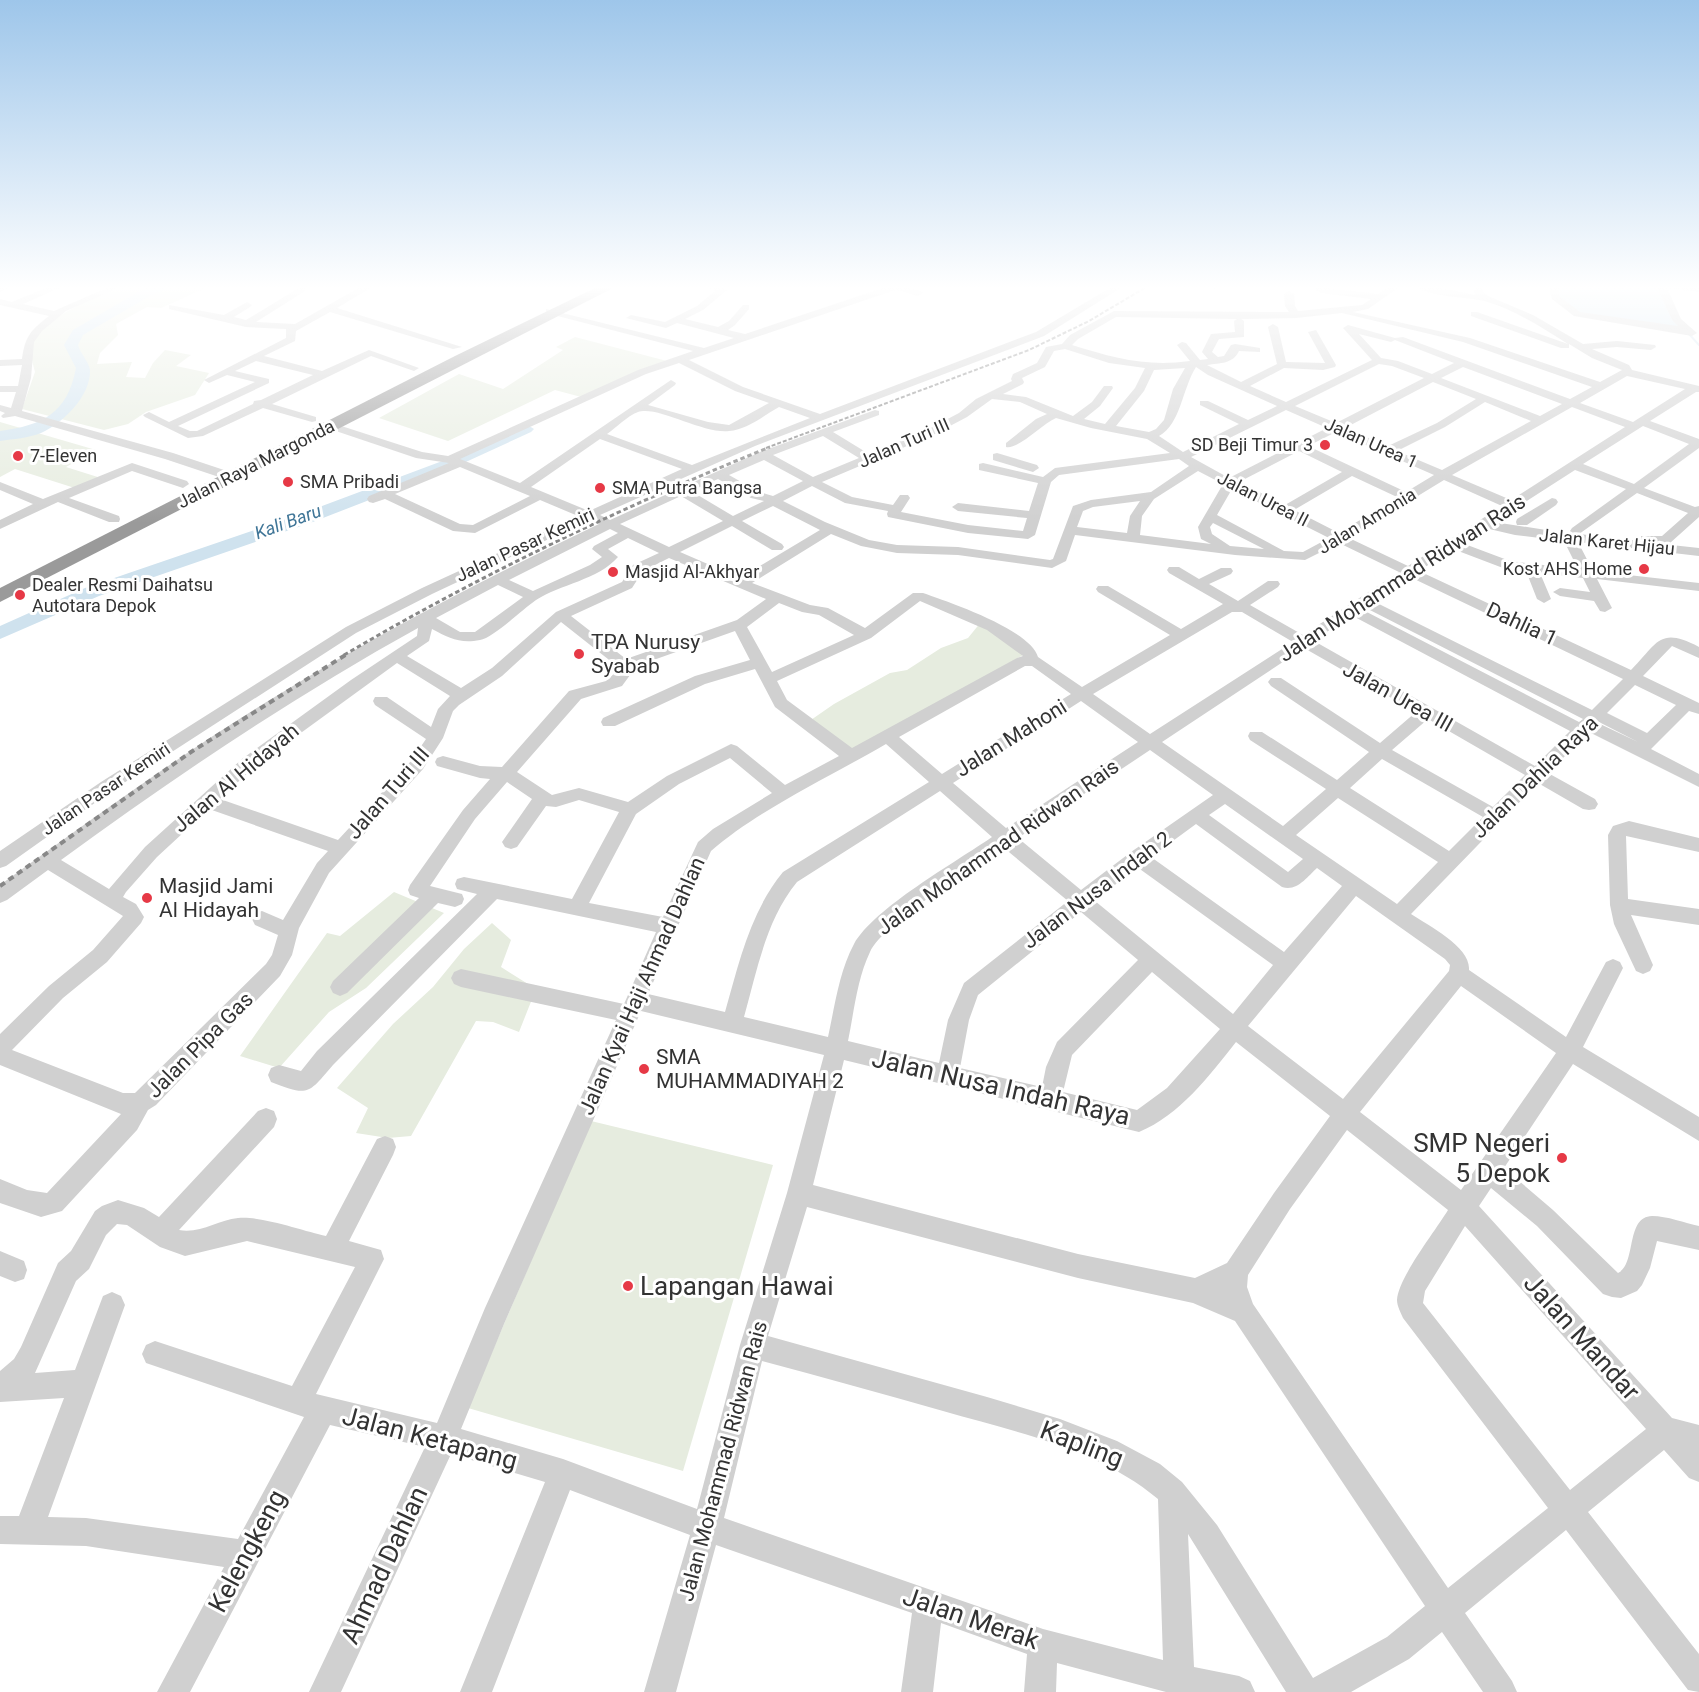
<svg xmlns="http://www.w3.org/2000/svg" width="1699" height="1692" viewBox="0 0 1699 1692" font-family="Roboto,sans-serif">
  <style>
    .green { fill: #e6ecdf }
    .water { fill: #cfe2ee }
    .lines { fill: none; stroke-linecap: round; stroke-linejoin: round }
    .stream { stroke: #cfe2ee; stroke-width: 2 }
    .river { fill: #cfe2ee; fill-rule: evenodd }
    .minor { fill: #d0d0d0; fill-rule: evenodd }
    .highway { fill: #9a9a9a; fill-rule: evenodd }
    .rail-far2 { stroke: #888; stroke-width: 2; stroke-dasharray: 4 2; stroke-linecap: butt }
    .rail-far1 { stroke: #888; stroke-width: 3; stroke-dasharray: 4.5 3; stroke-linecap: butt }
    .rail { stroke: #888; stroke-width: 4; stroke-dasharray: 6 4.5; stroke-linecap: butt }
    .poi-dot { fill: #e63946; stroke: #fff; stroke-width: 2 }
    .labels { text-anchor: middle; stroke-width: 6; stroke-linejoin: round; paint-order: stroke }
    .far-street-label { font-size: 18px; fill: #333; stroke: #fff }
    .far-poi-label { font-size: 18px; fill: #333; stroke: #fff; text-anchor: start }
    .far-water-label { font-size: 18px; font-style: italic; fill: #3f7597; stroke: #fff }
    .street-label { font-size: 21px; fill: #333; stroke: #fff }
    .poi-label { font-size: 21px; fill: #333; stroke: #fff; text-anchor: start }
    .near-street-label { font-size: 26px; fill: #333; stroke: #fff }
    .near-poi-label { font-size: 26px; fill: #333; stroke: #fff; text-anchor: end }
  </style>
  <rect width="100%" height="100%" fill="#fff"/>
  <!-- green -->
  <g class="green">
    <path d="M125 286H210L161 308 147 307 116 324 118 335 100 353 97 364 132 362 126 377 145 378 153 363 165 350 191 355 176 366 209 373 195 395 146 412 128 424 104 430 22 409 35 372 28 345C52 312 89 301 125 286Z"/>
    <path d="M575 337 667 361 585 398 555 390 448 441 379 418 459 374 503 389 563 350 556 347Z"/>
    <path d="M0 422 96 450 66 467 104 479 81 490 15 469 0 477Z"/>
    <path d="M981 622 1025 654 847 753 808 722 834 704 890 673 907 670 941 648 968 638Z"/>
    <path d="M394 892 444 913 366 988 329 1012 279 1068 240 1056 327 933 340 936Z"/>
    <path d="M492 923 511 940 501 967 536 989 519 1032 493 1022 476 1021 411 1136 388 1138 356 1133 368 1108 337 1088 393 1024 433 987 464 949Z"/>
    <path d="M591 1121 773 1165 683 1471 468 1408Z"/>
  </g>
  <!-- water -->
  <path class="water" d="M1554 286H1656L1672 320 1687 329 1577 312C1567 307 1555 297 1554 286Z"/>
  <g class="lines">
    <!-- stream -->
    <path class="stream" d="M1689 334 1699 345"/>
    <!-- river -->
    <g class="river">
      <path d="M155 286H172L148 297 83 335 78 345C80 353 89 362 90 370 91 396 63 423 41 433 28 438 14 439 0 441V431C43 425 67 414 76 368L64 345 73 330 140 291Z"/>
      <path d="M526 424 534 429 531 432 457 466 310 523 99 596 0 639V626L85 588 298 515 445 460Z"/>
    </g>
    <!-- minor -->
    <g class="minor">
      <path d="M0 286H12L0 292Z"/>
      <path d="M51 286H64L23 304 54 311 111 286H124L66 311 42 331 34 342 31 378 22 411 173 453 230 472V478H222L165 459 15 416 3 418 1 416 5 413 0 411V405L11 408 16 392H0V386H18L22 365 0 366V360L22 359C25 336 31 330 49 316L0 305V299L12 302Z"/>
      <path d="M302 286 305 287V291L256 322 295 324 362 286H374L337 308 462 347 453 349 330 312 296 331 295 341 264 356 322 371 369 350 419 368 414 371 371 356 272 404 316 417V421L312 422 263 408 203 436 188 438 145 417 143 415 149 412 169 422 255 382 227 375 209 383 204 380 286 338V329L246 327 169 309V305L224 315 247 302 252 305 250 307 234 317 246 320ZM256 361 313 375 261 400 254 401 253 404 197 431H190L178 426 269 383V379L235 371Z"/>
      <path d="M706 286H719L727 290 703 310 685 319 718 327 729 321 743 305H749V309L735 325 728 330 745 334 889 286H904L921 291 923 293 918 296 898 290 892 291 689 360 743 387 820 414 1036 332 1113 286H1124L1044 336 755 446 600 515 610 520 760 452 875 410 879 411V415L833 432 869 454 925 431 959 413 976 399 1012 381 1011 379 1013 374 1037 363 1046 347 1062 344 1070 335 1114 311 1289 312 1285 306 1284 294 1289 291 1294 294 1295 306 1298 311 1362 305 1371 299 1321 293 1309 286 1378 294 1390 286H1401L1368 309 1353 312 1470 338 1600 382 1622 370 1592 358 1569 344V348H1561L1471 316V312H1477L1568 344C1542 328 1514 309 1484 301 1463 296 1433 298 1415 286H1432L1475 295 1473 286H1483V292L1488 296 1533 315 1583 344 1617 341 1655 345 1656 347 1651 350 1617 347 1592 349 1629 365 1632 370 1699 386V392H1696L1650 421 1699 439V448L1644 488 1695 507 1699 506V517L1670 543 1662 544 1699 548V556L1578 542 1593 571 1699 583V591L1597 579 1612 608 1605 612 1600 611 1594 601 1560 596 1553 592 1560 588 1590 592 1583 578 1540 573 1551 599 1544 603 1537 599 1526 571 1503 568 1453 549 1419 571 1631 670C1658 643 1659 626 1699 647V658L1672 646 1643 676 1699 703V714L1689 711 1651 749 1699 774V787L1589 732 1548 773 1595 799 1598 804 1595 809 1589 810 1583 809 1538 783 1411 914C1429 926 1471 947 1469 970L1566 1037 1606 962 1613 959 1620 962 1623 968 1583 1047 1699 1117V1141L1573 1064 1504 1168 1553 1210 1618 1273C1637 1264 1625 1217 1652 1216 1667 1216 1685 1223 1699 1226V1250L1657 1241 1650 1268 1642 1285 1637 1291 1621 1298 1612 1297 1603 1294 1537 1226 1491 1188 1479 1206 1672 1418 1699 1425V1482L1689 1478 1664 1450 1588 1512 1699 1654V1692L1688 1690 1566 1530 1465 1613 1512 1681 1517 1692H1483L1442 1632 1409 1659 1351 1692H1286L1188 1534 1194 1667 1239 1676 1250 1681 1255 1692H1166L1057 1663 1056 1692H1024L1027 1654 941 1623 933 1692H901L912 1613 716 1545 676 1692H644L690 1535 570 1490 492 1692H460L545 1482 451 1454 341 1692H309L425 1447 330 1425 190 1692H157L224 1567 86 1546 0 1544V1516H19L64 1398 0 1402V1371L14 1359 21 1347 58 1263 71 1251 95 1211 102 1206 118 1200 144 1208 159 1217 258 1111 266 1108 274 1111 277 1119 274 1127 179 1230C200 1234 218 1220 238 1218 258 1215 304 1231 326 1236L377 1139 385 1136 393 1139 396 1147 393 1155 349 1241 381 1250 384 1259 316 1394 437 1423 485 1308 616 1020 461 987 454 984 451 978 454 972 461 969 624 1004 656 932 497 899 333 1065C308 1094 309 1097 271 1082L268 1075 271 1068 279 1065 301 1071 317 1051 477 894 457 889 455 884 457 879 464 877 572 899 619 812 579 800 556 807 546 806 517 847 511 849 505 847 502 842 532 799 507 782 475 819 430 886 462 894 464 899 462 904 455 907 438 903 347 993 340 996 333 993 330 987 333 981 419 898 410 895 408 890 410 885 463 810 490 779 480 778 437 766 435 762 437 758 443 756 480 766 502 767 569 691 606 681 617 671 613 663 561 622 502 676 459 705 453 711 443 738 423 769 329 873 299 928 292 955 280 976 156 1105 148 1110 137 1130 62 1211 41 1217 0 1203V1179L27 1190 47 1193 121 1114 0 1065V1034L49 986 93 950 123 916 48 870 7 900 0 903V885C91 820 182 753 278 695 381 632 490 576 599 524L589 520 432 594 356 633 113 790 6 866 0 868V851L101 782 346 627 422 588 578 516 540 500 475 533 453 531 385 499 373 503 369 502 367 499 369 496 449 463 416 458 321 426V422H329L422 452 448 456 638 370 693 351 546 313V309L704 348 734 338 677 323 666 328 626 318 631 315 665 322 697 306 715 291ZM1342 313 1463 342 1592 387 1570 399 1403 337 1395 338 1348 325 1343 328 1372 360 1286 402 1250 386 1284 368 1323 370 1335 367 1336 365 1316 330 1308 332 1325 363 1286 362 1278 327 1273 324 1268 327 1277 364 1241 382 1207 365C1220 363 1233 364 1239 351L1260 352V348L1235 344 1231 345 1224 356 1218 357 1212 352 1219 339 1244 337V321L1241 319 1296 318ZM1116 317 1237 319 1234 321 1235 332 1211 334 1202 352 1208 359 1200 360 1186 343 1182 342 1177 345 1190 361C1146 367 1114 358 1072 345L1078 339ZM1359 334 1391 342 1395 340 1454 363 1432 374 1398 361 1381 358ZM1065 349 1109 363 1145 368 1135 388 1105 424 1084 419 1100 406 1113 388 1112 386H1104L1092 402 1073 416 1026 397 1003 394 1023 384 1024 382 1022 378 1045 367 1054 351ZM679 363 735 391 769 403 729 425 708 422 648 405 675 385 676 383 671 380 520 483 460 459 646 374ZM1379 364 1392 366 1424 378 1336 423 1295 406ZM1196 367 1208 375 1277 406 1248 420 1208 401H1200V405L1239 424 1183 452 1159 436C1181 424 1182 389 1196 367ZM1463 367 1562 404 1540 416 1441 378ZM1185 368 1173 389 1164 420 1156 429 1149 432 1116 426 1144 391 1154 370ZM1627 376 1685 389 1633 422 1580 403ZM1433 382 1476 399 1437 423 1388 446 1345 428ZM992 399 1020 402 1047 414 1036 419 1006 443V447C1018 450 1042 424 1056 418L1091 428 1147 439 1170 453 1055 468 1043 477 983 463 979 464V470L1038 483 1029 511 958 503 952 507 958 511 1027 518 1023 531 968 525 901 512 910 498 908 495H900L893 505 852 497 822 482 933 435 967 417ZM1485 402 1531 421 1442 470 1397 451 1445 427ZM779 407 810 418 692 465 607 434C616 428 627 416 638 412 657 405 703 434 729 431 747 430 763 416 779 407ZM1572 407 1625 427 1511 500 1452 475ZM1286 410 1327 428 1229 478 1191 457ZM1643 426 1689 444 1634 484 1583 464ZM1336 432 1434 475 1406 492 1308 446ZM823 436 859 458 813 477 773 455ZM600 439 682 469 589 511 531 487ZM1299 451 1342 472 1285 505 1239 482ZM1179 459 1189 466 1151 492 1091 500 1073 506 1053 559 1050 560 958 547 897 545 869 540 825 522 783 501 812 486 845 503 888 511 887 514 888 517 968 533 1028 539 1035 535 1051 482 1059 475ZM764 460 803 481 773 496 759 492 729 475ZM460 467 530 496 473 525 460 524 395 494ZM1575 470 1626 489 1572 528 1570 531 1572 534 1494 522ZM1198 471 1223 484 1198 527 1201 539 1211 544 1140 535 1142 516 1154 499ZM1352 476 1397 497 1339 533 1294 510ZM718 479 751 498 764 501 733 516 691 491ZM1444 480 1502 506 1408 566 1349 538ZM1232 489 1329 538 1303 552 1284 551 1217 515ZM1637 493 1688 513 1662 536H1641V541L1579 534ZM681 496 723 521 669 547 620 524ZM1140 501 1130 516 1127 533 1077 527 1083 511 1093 507ZM773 506 820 530 740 578 680 552 732 526 772 550H782L784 547 782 544 742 521ZM1213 523 1264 549 1230 546 1212 534 1210 527ZM1485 528 1515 535 1564 541 1578 569 1510 561 1462 543ZM610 529 618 533 594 546 592 549 602 557 590 565 533 591 509 580ZM831 534 861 546 897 553 958 555 1052 568 1066 561 1075 535 1235 555 1305 560 1339 543 1399 572 1303 635 1250 605 1278 587 1280 584 1278 581H1268L1238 601 1209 584 1231 574 1233 571 1231 568H1221L1199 579 1179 567H1169L1167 570 1169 573 1223 604 1181 629 1108 586H1098L1096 589 1098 592 1170 635 1082 687 1038 657C1031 630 949 602 923 593H913L865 628 828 608 810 605 752 583ZM628 538 659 553 633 565 622 582 556 612 492 668 461 688 407 656 429 641 432 629C449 638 460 644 480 640 493 638 523 609 536 600 561 584 598 580 618 557L608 549ZM669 558 766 599 737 620 626 659 571 616 632 588 643 571ZM1410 577 1623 679 1592 710 1373 601ZM498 585 523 597 475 632H460L436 618ZM920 601 987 630 1023 656 1017 658 852 748 787 700 777 681 871 638ZM779 603 802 612 819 615 854 635 772 672 747 627ZM1364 607 1583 719 1579 722 1361 609ZM1232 612H1242L1293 642 1150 734 1093 694ZM1351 615 1570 731 1535 766 1314 641ZM418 628 417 636 351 680 242 759 145 847 109 889 61 860C176 776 293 697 418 628ZM735 631 750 660 695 676 603 718 601 722 603 726H615L705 684 755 669 775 707 839 756 785 785 737 746 731 744 667 776 628 802 579 788 552 795 517 772 581 699 622 686 633 671 631 668ZM1304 648 1416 712 1380 743 1281 678H1271L1268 682 1271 686 1369 752 1337 780 1262 732H1250L1248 736 1250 740 1326 789 1283 826 1162 742ZM397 663 450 696 438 709 431 727 387 697H375L373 701 375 705 426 739 411 761 338 840 220 799 254 767ZM1025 666H1032L1071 694 942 774 899 737ZM1635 685 1676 705 1647 733 1607 713ZM1081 701 1138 742 1006 828 953 783ZM1428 719 1525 775 1493 807 1392 750ZM1599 722 1638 742 1598 723ZM886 744 929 782 783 872C750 912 739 963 725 1012L648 994 711 851C758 810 831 776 886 744ZM1150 750 1213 795 1131 852 1081 890 1018 838ZM730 758 772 793 713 829 698 842 663 917 589 903 636 814 679 784ZM1382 759 1483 817 1449 851 1350 788ZM940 791 992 837C956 862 874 908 854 944 839 972 835 1005 828 1037L744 1017C757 970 766 920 797 882ZM1338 798 1438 862 1397 904 1296 835ZM1225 804 1303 859 1288 872 1209 815ZM209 809 328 851 317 863 283 920 262 911 255 913 252 919 255 925 278 935 272 955 266 964 135 1093H123L12 1050 63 998 107 962 141 923 144 917 136 904 123 897 126 892 157 857ZM1196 824 1282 887C1297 892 1307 877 1317 868L1342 886 1284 952 1151 857ZM1004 848 1068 901 964 983 948 1020 939 1063 848 1041C854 1012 857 979 870 952 885 921 973 869 1004 848ZM1137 867 1273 965 1233 1014 1095 901ZM1356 896 1445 959 1450 965 1449 971 1343 1099 1248 1026ZM1081 912 1138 960 1057 1042 1046 1067 1042 1087 960 1068 969 1020 978 995ZM1152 972 1220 1029 1167 1088 1137 1110 1063 1092 1072 1055ZM1461 986 1556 1053 1461 1190 1360 1112ZM641 1011 824 1055 787 1193 740 1345 697 1509 563 1459 461 1429 504 1324ZM1236 1042 1330 1116 1274 1193 1227 1263 1195 1278 1078 1254 813 1185 844 1060 1139 1132C1180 1115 1209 1076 1236 1042ZM1347 1130 1448 1210C1436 1230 1398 1278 1397 1300 1397 1306 1401 1313 1403 1318L1548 1508 1448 1588 1253 1304 1247 1287 1248 1275 1290 1209ZM807 1207 1078 1278 1193 1303 1235 1321 1425 1606 1387 1637 1313 1678 1217 1525 1182 1482 1160 1464 1117 1441 1060 1419 987 1397 768 1336ZM117 1224 127 1225 160 1247 185 1256 247 1241 355 1267 292 1386 155 1341 146 1345 142 1354 146 1363 304 1417 238 1539 86 1518 48 1517 125 1305 121 1296 112 1292 103 1296 75 1370 35 1373 76 1281 89 1269 106 1235ZM1465 1226 1646 1429 1570 1490 1423 1303 1425 1291ZM762 1361C823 1377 883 1394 943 1411 1016 1432 1099 1449 1158 1499L1163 1660 1043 1629 724 1518Z"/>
      <path d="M1204 286H1220L1215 289Z"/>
      <path d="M1548 286H1558L1559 296 1580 312 1678 326 1672 320 1656 286H1699V292L1667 288 1681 319 1697 333 1692 336 1574 316 1552 299Z"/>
      <path d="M997 453 1037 465 1039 468 1033 472 993 460V454Z"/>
      <path d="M132 463 187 481 189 484 183 488 132 471 69 498 119 516 120 519 119 522H109L58 502 0 529V520L33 504 0 490V482L43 499Z"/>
      <path d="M1552 498 1556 499 1558 502 1556 505 1527 525H1517L1516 522 1517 519Z"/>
      <path d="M1629 821 1699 838V852L1626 836 1628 899 1699 909V925L1631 915 1653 965 1650 971 1643 974 1636 971 1614 924 1610 905 1608 835 1613 826Z"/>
      <path d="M0 1251 24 1261 27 1270 24 1279 15 1282 0 1276Z"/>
    </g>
    <!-- highway -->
    <path class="highway" d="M599 286H617L0 602V588L455 356Z"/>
    <!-- rail-far2 -->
    <path class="rail-far2" d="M766 448 1029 350 1089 321 1148 286"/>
    <!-- rail-far1 -->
    <path class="rail-far1" d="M344 655C480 575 624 506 770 447"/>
    <!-- rail -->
    <path class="rail" d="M0 886 191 752 347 654"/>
  </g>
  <!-- sky -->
  <linearGradient id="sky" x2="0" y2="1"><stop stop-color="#9ec6ea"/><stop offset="0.55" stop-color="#fff"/><stop offset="1" stop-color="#fff" stop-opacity="0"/></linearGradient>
  <rect width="1699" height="523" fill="url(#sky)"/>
  <!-- markers -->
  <g class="poi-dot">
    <circle cx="1325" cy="445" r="6"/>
    <circle cx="18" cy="456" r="6"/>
    <circle cx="288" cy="482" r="6"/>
    <circle cx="600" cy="488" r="6"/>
    <circle cx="1644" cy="569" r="6"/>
    <circle cx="613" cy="572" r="6"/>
    <circle cx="20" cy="595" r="6"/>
    <circle cx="579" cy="654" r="6"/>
    <circle cx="147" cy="898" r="6"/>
    <circle cx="644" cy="1069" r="6"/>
    <circle cx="1562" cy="1158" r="6"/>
    <circle cx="628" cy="1286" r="6"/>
  </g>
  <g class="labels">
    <!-- far-street labels -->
    <g class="far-street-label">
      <text transform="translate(904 443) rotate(-24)" y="6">Jalan Turi III</text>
      <text transform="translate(1371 443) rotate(24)" y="6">Jalan Urea 1</text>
      <text transform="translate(256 464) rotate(-27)" y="6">Jalan Raya Margonda</text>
      <text transform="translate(1263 499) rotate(27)" y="6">Jalan Urea II</text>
      <text transform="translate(1367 521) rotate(-31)" y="6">Jalan Amonia</text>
      <text transform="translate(1607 542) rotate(6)" y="6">Jalan Karet Hijau</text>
      <text transform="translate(525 545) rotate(-25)" y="6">Jalan Pasar Kemiri</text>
      <text transform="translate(106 789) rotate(-34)" y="6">Jalan Pasar Kemiri</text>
    </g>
    <!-- far-poi labels -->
    <g class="far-poi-label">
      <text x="1313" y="451" text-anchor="end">SD Beji Timur 3</text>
      <text x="30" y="462">7-Eleven</text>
      <text x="300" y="488">SMA Pribadi</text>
      <text x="612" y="494">SMA Putra Bangsa</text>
      <text x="1632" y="575" text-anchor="end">Kost AHS Home</text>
      <text x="625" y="578">Masjid Al-Akhyar</text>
      <text x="32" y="591">Dealer Resmi Daihatsu<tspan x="32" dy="21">Autotara Depok</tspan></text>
    </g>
    <!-- far-water labels -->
    <g class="far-water-label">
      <text transform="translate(288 522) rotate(-20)" y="6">Kali Baru</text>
    </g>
    <!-- street labels -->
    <g class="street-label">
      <text transform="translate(1402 578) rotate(-33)" y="7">Jalan Mohammad Ridwan Rais</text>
      <text transform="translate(1522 624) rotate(25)" y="7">Dahlia 1</text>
      <text transform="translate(1398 697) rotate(29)" y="7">Jalan Urea III</text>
      <text transform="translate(1011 738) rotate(-32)" y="7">Jalan Mahoni</text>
      <text transform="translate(1535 777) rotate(-44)" y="7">Jalan Dahlia Raya</text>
      <text transform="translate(236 778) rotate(-40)" y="7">Jalan Al Hidayah</text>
      <text transform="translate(388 793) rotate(-49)" y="7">Jalan Turi III</text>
      <text transform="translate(998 847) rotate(-35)" y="7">Jalan Mohammad Ridwan Rais</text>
      <text transform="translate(1097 890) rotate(-37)" y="7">Jalan Nusa Indah 2</text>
      <text transform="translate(642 986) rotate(-66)" y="7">Jalan Kyai Haji Ahmad Dahlan</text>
      <text transform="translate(200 1045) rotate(-45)" y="7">Jalan Pipa Gas</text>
      <text transform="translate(723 1461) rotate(-75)" y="7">Jalan Mohammad Ridwan Rais</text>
    </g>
    <!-- poi labels -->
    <g class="poi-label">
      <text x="591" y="649">TPA Nurusy<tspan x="591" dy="24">Syabab</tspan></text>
      <text x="159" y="893">Masjid Jami<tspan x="159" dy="24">Al Hidayah</tspan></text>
      <text x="656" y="1064">SMA<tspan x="656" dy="24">MUHAMMADIYAH 2</tspan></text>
    </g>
    <!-- near-street labels -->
    <g class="near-street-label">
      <text transform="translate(1001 1087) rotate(13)" y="9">Jalan Nusa Indah Raya</text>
      <text transform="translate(1582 1337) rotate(48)" y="9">Jalan Mandar</text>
      <text transform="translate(430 1438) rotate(15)" y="9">Jalan Ketapang</text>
      <text transform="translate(1082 1444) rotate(21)" y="9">Kapling</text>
      <text transform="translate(247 1551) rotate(-62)" y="9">Kelengkeng</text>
      <text transform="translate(384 1565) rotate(-65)" y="9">Ahmad Dahlan</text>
      <text transform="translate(971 1618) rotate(19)" y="9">Jalan Merak</text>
    </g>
    <!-- near-poi labels -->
    <g class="near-poi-label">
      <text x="1550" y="1152">SMP Negeri<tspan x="1550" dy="30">5 Depok</tspan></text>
      <text x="640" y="1295" text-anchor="start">Lapangan Hawai</text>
    </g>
  </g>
</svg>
